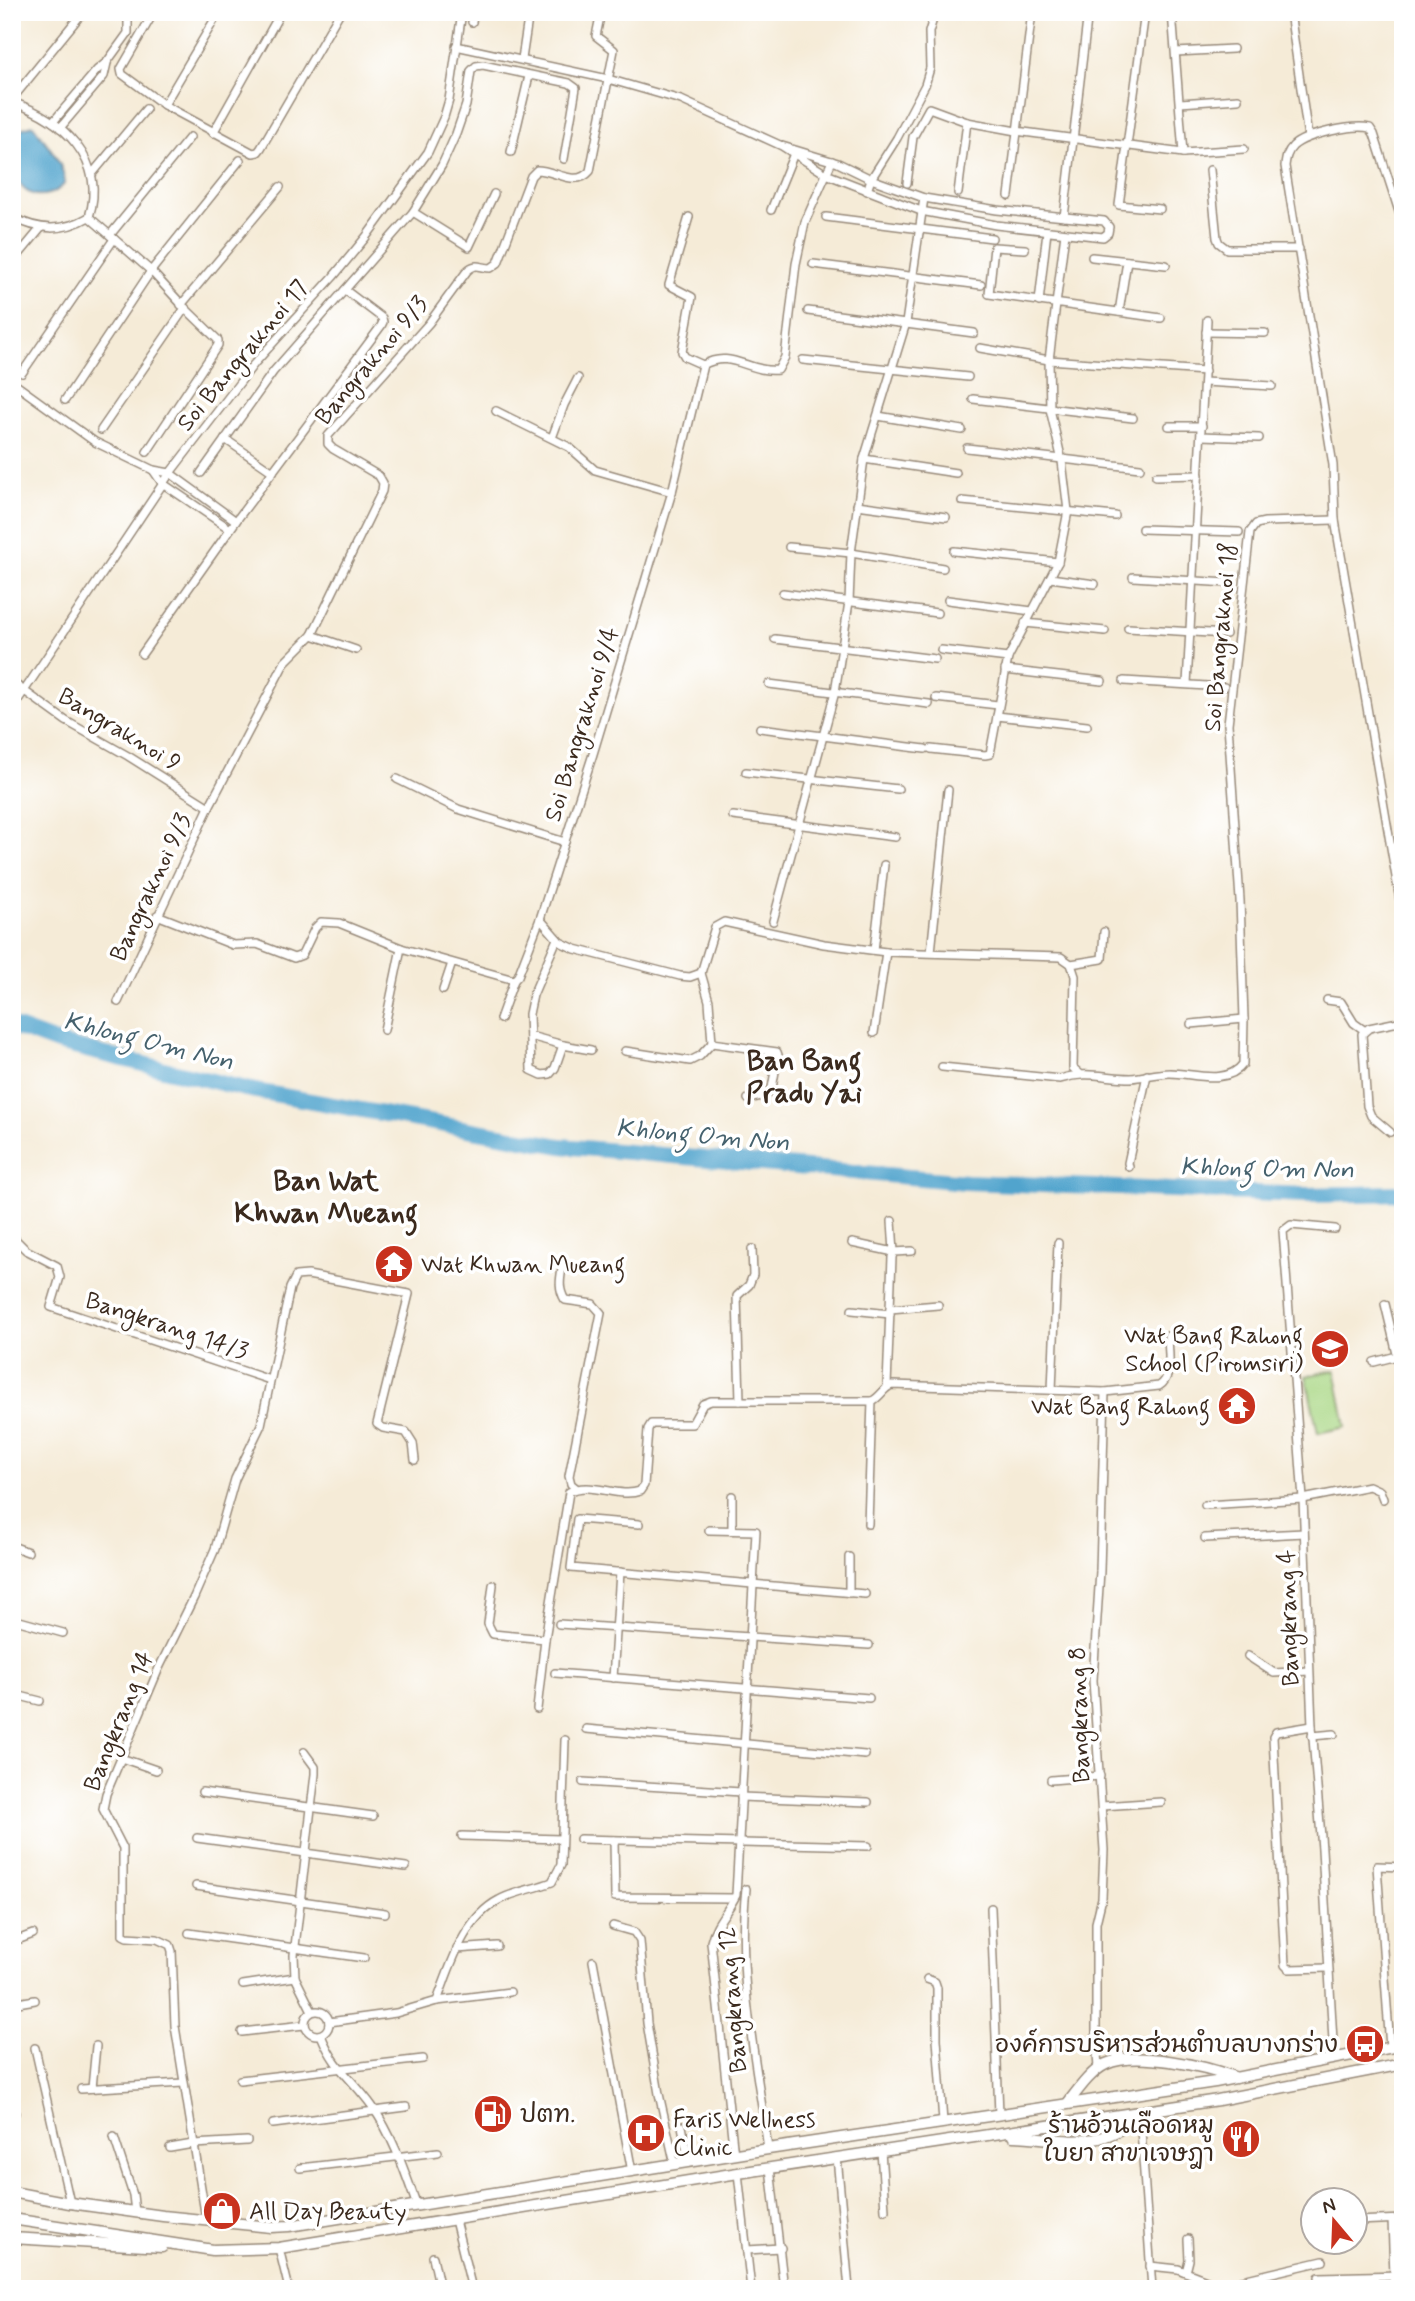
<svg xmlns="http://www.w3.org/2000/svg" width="1415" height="2301" viewBox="0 0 1415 2301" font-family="Mynerve,'Playpen Sans Thai',sans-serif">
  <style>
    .green { fill: #a9d784; stroke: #728051; stroke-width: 2 }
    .water { fill: #51a4cd; stroke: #466776; stroke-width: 2 }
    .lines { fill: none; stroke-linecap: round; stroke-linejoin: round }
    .river { stroke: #51a4cd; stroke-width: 16 }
    .street-casing { stroke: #988a7a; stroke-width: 10 }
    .secondary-casing { stroke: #988a7a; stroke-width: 13 }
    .street { stroke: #fff; stroke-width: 7 }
    .secondary { stroke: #fff; stroke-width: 10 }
    .labels { text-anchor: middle; stroke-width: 7; stroke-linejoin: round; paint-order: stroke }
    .street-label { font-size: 24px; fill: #3b2a1e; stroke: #fff }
    .poi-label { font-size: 24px; fill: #3b2a1e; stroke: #fff; text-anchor: start }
    .water-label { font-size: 26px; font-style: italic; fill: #45616d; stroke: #fff }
    .quarter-label { font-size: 28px; font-weight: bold; fill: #3b2a1e; stroke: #fff }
  </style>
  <rect width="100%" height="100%" fill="#fff"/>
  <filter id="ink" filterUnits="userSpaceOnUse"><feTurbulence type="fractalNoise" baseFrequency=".0143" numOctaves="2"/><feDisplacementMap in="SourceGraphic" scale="14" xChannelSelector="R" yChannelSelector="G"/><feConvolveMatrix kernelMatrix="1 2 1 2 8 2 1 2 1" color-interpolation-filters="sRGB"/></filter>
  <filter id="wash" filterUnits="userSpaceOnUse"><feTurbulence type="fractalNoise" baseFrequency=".00686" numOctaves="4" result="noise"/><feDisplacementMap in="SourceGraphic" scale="28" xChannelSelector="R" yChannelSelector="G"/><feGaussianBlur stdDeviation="1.57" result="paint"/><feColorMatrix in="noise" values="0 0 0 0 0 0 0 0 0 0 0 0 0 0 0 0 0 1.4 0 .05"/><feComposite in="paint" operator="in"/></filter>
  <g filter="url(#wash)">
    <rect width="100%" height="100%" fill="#f5ebd7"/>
    <!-- green -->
    <path class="green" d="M1335 1370 1346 1427 1318 1433 1306 1376Z"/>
    <!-- water -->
    <path class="water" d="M33 125C46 143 63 161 65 183 55 195 36 201 23 188 19 183 16 178 12 174V143L20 129Z"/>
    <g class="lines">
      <!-- river -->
      <path class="river" d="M12 1026 58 1043 245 1089 561 1146 966 1182 1307 1195 1403 1193"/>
    </g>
  </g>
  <g filter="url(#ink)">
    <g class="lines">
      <!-- street casing -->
      <g class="street-casing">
        <g id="street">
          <path d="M154 12 121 69 122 74 164 105 253 153 258 152 261 148 340 12"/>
          <path d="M1145 12 1119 205 1160 209"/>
          <path d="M1172 12 1183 153"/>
          <path d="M1290 12 1308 137"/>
          <path d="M12 19 18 12"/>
          <path d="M472 22 474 12"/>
          <path d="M456 46 608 79 681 100 782 146 826 174 921 211 996 225 1103 237 1108 233 1109 227 1104 221 997 210 924 198 871 179 838 163 782 146"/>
          <path d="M1176 52 1233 49"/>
          <path d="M522 59 529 12"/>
          <path d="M12 99 83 12"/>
          <path d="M12 102C63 119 107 160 89 217 63 232 39 231 12 217"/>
          <path d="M1180 103 1238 99"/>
          <path d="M164 105 219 12"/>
          <path d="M53 122 97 70 107 62 128 33V12"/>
          <path d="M60 128 104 76 107 63"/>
          <path d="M213 133 281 12"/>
          <path d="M511 152 529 76"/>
          <path d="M1210 170 1217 238 1219 243 1227 249H1299"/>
          <path d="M92 174 146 109"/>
          <path d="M907 183 913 137 929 108 967 122 1016 131 1183 153 1244 149"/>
          <path d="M867 191 871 179 897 138 925 85 930 68 929 32 935 12"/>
          <path d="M958 193 967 122"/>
          <path d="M1009 196 1032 12"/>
          <path d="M771 210 795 151"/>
          <path d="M413 212 469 247 494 194"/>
          <path d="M89 217 151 271 185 308 218 340V345L147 452"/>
          <path d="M689 217 669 285 692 297 682 352 685 357 703 365"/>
          <path d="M826 217 992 238"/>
          <path d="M1064 217 1088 12"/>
          <path d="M1403 224 1374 134 1370 128C1354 124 1306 134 1293 146 1287 152 1286 158 1285 166L1333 465 1335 520 1403 918"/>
          <path d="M110 235 190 137"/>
          <path d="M1025 249 994 247 989 294 1161 318"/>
          <path d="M1092 257 1166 265"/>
          <path d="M12 263 41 228"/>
          <path d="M813 264 981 285"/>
          <path d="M1039 302 1047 231"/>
          <path d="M181 305 280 187"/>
          <path d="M808 311 974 333"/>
          <path d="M1119 312 1127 261"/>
          <path d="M1206 332 1265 333"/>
          <path d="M980 348 1049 360 1205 371"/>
          <path d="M803 360 968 377"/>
          <path d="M22 373 114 239"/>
          <path d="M12 382 95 442 153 470 170 473 236 521"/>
          <path d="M1204 382 1272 386"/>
          <path d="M973 399 1133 418"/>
          <path d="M65 400 151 271 240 160"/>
          <path d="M496 411 569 447 595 470 672 492"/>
          <path d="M878 416 962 430"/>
          <path d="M1169 426H1202"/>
          <path d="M101 430 185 308"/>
          <path d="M1201 436 1259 438"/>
          <path d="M552 438 564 405 578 378"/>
          <path d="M225 439 273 472"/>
          <path d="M967 448 1140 468"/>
          <path d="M864 459 956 473"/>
          <path d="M153 470 162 483 230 529"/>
          <path d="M201 473 273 372 413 212 442 165 456 134 466 105 471 71 476 66 483 65 569 83 576 88 564 159"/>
          <path d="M1156 476 1199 475"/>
          <path d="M962 501 1115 516"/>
          <path d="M857 505 946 517"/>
          <path d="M1142 529 1239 532"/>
          <path d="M789 547 851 553 943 568"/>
          <path d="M954 551 1058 562"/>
          <path d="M1133 577 1228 583"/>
          <path d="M1050 578 1095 584"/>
          <path d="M783 593 937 613"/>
          <path d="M948 600 1032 611"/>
          <path d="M1025 623 1105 631"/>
          <path d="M1128 628 1226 634"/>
          <path d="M312 635 356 650"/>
          <path d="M775 639 935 659"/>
          <path d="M941 650 1008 658"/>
          <path d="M142 654 236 521 381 326 383 322 382 318 345 290"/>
          <path d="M1005 670 1102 681"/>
          <path d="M1124 681 1224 687"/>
          <path d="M12 682 66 721 128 756 209 807"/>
          <path d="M769 684 929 704"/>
          <path d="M1187 684 1207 320"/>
          <path d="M936 698 998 705"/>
          <path d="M12 709 170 473 254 364 333 277 366 237 428 152 444 117 449 100 462 12"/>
          <path d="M997 716 1087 726"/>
          <path d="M760 728 925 749"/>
          <path d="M931 749 985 755 990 754 1008 658 1058 562 1068 511 1062 461 1050 409 1049 360 1065 233"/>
          <path d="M746 772 898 789"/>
          <path d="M397 779 458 809 565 842"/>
          <path d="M733 816 895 837"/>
          <path d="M157 915 233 945 257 944 294 958 302 955 315 928 321 922 339 923 401 948 514 980 518 976 540 919 593 754 672 492 703 365C731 349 749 373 778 370L785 357 796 264 805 222 832 161"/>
          <path d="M540 919 560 942 575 949 680 976 690 977 701 973 715 927 724 922 824 944 886 952 1061 957 1071 964 1075 976 1073 1068 1079 1073"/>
          <path d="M773 921 835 692 849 602 851 553 864 459 906 323 924 198"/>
          <path d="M557 939 533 995 529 1014 531 1070 542 1075 550 1074 555 1068 563 1045 591 1050"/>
          <path d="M874 950 884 865"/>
          <path d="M931 952 948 790"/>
          <path d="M1071 964 1102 959 1104 932"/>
          <path d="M701 973 709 1001 712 1043 777 1052 778 1055 772 1088 766 1095 748 1099"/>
          <path d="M443 990 452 963"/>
          <path d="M1327 1000 1341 1002 1354 1023 1364 1030"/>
          <path d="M118 1002 209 807 285 662 312 635 382 491 383 483 379 476 333 449 328 444V436L429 323 467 271C476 262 480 268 491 268L498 263 531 176 537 170C555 170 576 188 590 171L614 50 596 36 601 12"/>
          <path d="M500 1019 514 980"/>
          <path d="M1191 1024 1244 1019"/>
          <path d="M384 1030 401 948"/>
          <path d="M874 1033 886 952"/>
          <path d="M530 1036 563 1045"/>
          <path d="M625 1051 690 1061 700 1056 712 1043"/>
          <path d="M942 1067 1060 1079C1088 1070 1104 1078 1131 1078 1144 1077 1157 1073 1170 1073 1192 1073 1227 1086 1243 1064L1244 1019 1240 900 1228 724 1250 532 1256 524 1265 522 1335 520"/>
          <path d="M1390 1132 1371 1116 1367 1106 1362 1034 1369 1028 1403 1021"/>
          <path d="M1129 1167 1128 1163 1147 1075"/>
          <path d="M12 1236 26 1250 57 1266 60 1277 51 1307 270 1380"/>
          <path d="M852 1243 894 1252 892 1221"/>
          <path d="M563 1262C561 1276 557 1287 565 1300L593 1304 601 1313 569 1476 571 1484 576 1488"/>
          <path d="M1385 1304 1403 1379"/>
          <path d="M890 1309 938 1305"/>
          <path d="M852 1310 890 1314"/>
          <path d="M1374 1362 1397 1356"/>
          <path d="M887 1386 892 1257 894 1252 912 1251"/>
          <path d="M1052 1390 1058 1243"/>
          <path d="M740 1401 737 1296 749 1285 753 1275 752 1249"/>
          <path d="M1205 1505 1303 1499 1369 1486 1380 1491 1383 1499"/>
          <path d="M639 1524 577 1519 571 1568 865 1594"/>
          <path d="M868 1524 872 1401"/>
          <path d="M709 1530 756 1531 736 1895C728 1912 715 1923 711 1942L734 2155"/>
          <path d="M732 1530V1496"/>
          <path d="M1205 1538 1304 1533"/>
          <path d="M12 1546 28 1552"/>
          <path d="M849 1557V1593"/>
          <path d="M493 1585 488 1624 493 1634 545 1639 537 1709"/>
          <path d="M12 1619 63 1633"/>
          <path d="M559 1624 869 1645"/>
          <path d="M545 1639 569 1492C590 1480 618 1499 640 1491L644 1485 648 1429 651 1424H692L703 1404 711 1401H872C881 1397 883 1388 892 1385L1105 1392 1159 1386C1174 1377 1168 1352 1168 1336"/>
          <path d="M1248 1656 1274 1673 1309 1671"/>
          <path d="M555 1673 869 1698"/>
          <path d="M613 1678 620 1572"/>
          <path d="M12 1694 40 1701"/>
          <path d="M1312 1726 1276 1732 1273 1737 1285 1965 1289 1969 1328 1968"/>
          <path d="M586 1729 865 1755"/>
          <path d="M1312 1736 1334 1734"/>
          <path d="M304 1752 315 1767V1774L294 1955 295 1977 312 2011"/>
          <path d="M121 1758 156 1770"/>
          <path d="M1051 1780 1100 1776"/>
          <path d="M583 1782 741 1792"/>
          <path d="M202 1792 373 1816"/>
          <path d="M741 1797 868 1802"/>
          <path d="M1102 1806 1161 1802"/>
          <path d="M462 1836 561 1839"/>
          <path d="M197 1838 406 1867"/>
          <path d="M580 1839 868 1846"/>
          <path d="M614 1840 615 1897 734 1898"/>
          <path d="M196 1886 385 1913"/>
          <path d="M746 1889C736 1975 757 2064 768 2149"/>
          <path d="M991 1908 999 2114"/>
          <path d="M613 1926 634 1932 640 1941 647 2023 659 2094 675 2165"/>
          <path d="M189 1933 364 1958"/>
          <path d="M12 1942 33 1934"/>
          <path d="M457 1949 497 1946"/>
          <path d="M593 1961 632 2172"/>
          <path d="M927 1979 935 1982 937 1988V2039L943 2122"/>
          <path d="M243 1985 295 1977"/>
          <path d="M437 2001 510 1992"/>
          <path d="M12 2004 35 2000"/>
          <circle cx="317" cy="2023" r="12"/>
          <path d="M329 2022 396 2013 437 2001C451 1965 463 1919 499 1900 515 1891 535 1889 552 1882L561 1865 565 1740"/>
          <path d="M242 2032 304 2025"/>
          <path d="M321 2035C335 2070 352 2078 372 2106 393 2136 405 2172 417 2206"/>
          <path d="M1096 2037 1103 2047 1125 2058"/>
          <path d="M35 2048 70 2203"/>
          <path d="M1390 2048 1377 1866 1403 1867"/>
          <path d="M1334 2058 1322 1849 1312 1726 1303 1499 1283 1231 1291 1225 1335 1229"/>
          <path d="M1098 2069 1096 2036V1923L1102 1898 1104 1850 1093 1680 1100 1571 1105 1392"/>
          <path d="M240 2080 423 2059"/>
          <path d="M92 2088 96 2046"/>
          <path d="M81 2089 183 2083"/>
          <path d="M12 2107 15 2113"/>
          <path d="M1140 2115 1152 2289"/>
          <path d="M273 2124 406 2107"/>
          <path d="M682 2126 689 2163"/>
          <path d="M114 2137 133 2195 135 2212"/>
          <path d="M170 2148 193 2144 247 2141"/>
          <path d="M881 2151 885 2210"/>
          <path d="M837 2157 849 2289"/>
          <path d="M300 2168 438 2152"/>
          <path d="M770 2168 784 2289"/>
          <path d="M738 2173 751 2289"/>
          <path d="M206 2219 175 2026 172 1951 170 1945 157 1939 127 1937 123 1935V1848L103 1809 106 1794 159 1668 194 1597 215 1549 235 1479 261 1425 290 1288 296 1276 308 1275 409 1294 377 1424 383 1428 406 1432 413 1443 415 1460"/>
          <path d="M455 2220 472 2289"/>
          <path d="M1392 2220 1394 2275 1392 2289"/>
          <path d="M1356 2221 1403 2219"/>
          <path d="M279 2248 289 2289"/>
          <path d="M747 2250 781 2248"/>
          <path d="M433 2257 440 2289"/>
          <path d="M1150 2266 1178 2269 1214 2283 1234 2282 1323 2261"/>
          <path d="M1186 2272 1189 2260 1188 2239"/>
          <path d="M1319 2277 1403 2275"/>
          <path d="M12 2283 14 2289"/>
        </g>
      </g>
      <!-- secondary casing -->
      <g class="secondary-casing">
        <g id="secondary">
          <path d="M1068 2103C1078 2090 1091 2071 1106 2064 1135 2050 1205 2066 1234 2077"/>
          <path d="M1013 2136C1067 2138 1097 2154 1142 2113"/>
          <path d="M12 2192 70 2203 163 2216 271 2227 289 2226 768 2149 1215 2082 1403 2045"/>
          <path d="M12 2219 213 2250 279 2248 738 2173 1218 2100 1403 2064"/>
          <path d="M12 2238 162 2247"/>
        </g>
      </g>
      <!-- street -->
      <use href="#street" class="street"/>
      <!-- secondary -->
      <use href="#secondary" class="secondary"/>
    </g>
  </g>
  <!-- icons -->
  <defs>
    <g id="temple-disc" transform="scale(2.0125)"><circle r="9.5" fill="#c8321e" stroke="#fff"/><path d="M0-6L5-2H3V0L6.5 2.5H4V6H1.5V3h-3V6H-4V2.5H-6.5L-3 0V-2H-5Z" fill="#fff"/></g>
    <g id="school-disc" transform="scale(2.0125)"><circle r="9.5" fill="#c8321e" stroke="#fff"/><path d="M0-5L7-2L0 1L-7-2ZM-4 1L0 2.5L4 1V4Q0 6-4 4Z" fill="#fff"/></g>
    <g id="bus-disc" transform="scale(2.0125)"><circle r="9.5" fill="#c8321e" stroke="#fff"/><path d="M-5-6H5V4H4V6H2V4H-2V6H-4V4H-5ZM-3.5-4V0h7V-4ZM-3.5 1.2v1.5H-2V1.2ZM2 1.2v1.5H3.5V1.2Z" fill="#fff"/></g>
    <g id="fuel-disc" transform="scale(2.0125)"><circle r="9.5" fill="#c8321e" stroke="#fff"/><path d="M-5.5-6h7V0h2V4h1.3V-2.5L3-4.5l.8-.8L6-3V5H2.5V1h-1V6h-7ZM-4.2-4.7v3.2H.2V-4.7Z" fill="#fff"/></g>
    <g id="hospital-disc" transform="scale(2.0125)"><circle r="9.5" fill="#c8321e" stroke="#fff"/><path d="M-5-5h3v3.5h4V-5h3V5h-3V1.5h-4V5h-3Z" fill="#fff"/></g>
    <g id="restaurant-disc" transform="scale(2.0125)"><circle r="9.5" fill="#c8321e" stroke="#fff"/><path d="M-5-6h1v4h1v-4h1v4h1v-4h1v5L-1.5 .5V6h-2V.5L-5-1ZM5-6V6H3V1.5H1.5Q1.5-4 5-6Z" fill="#fff"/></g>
    <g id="shop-disc" transform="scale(2.0125)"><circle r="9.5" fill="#c8321e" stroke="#fff"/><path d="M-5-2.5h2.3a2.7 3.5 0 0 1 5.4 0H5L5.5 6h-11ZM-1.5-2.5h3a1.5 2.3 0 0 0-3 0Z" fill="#fff"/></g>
  </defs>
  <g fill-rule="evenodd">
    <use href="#temple-disc" x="394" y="1264"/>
    <use href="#school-disc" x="1330" y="1349"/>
    <use href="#temple-disc" x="1237" y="1406"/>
    <use href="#bus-disc" x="1365" y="2044"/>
    <use href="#fuel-disc" x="493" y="2114"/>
    <use href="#hospital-disc" x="646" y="2133"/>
    <use href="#restaurant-disc" x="1241" y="2139"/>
    <use href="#shop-disc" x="222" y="2211"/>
  </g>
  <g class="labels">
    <!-- street labels -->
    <g class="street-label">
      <text transform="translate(242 355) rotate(-50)" y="8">Soi Bangraknoi 17</text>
      <text transform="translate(371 360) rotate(-50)" y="8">Bangraknoi 9/3</text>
      <text transform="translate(1220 637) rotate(-85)" y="8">Soi Bangraknoi 18</text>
      <text transform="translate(581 724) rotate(-73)" y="8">Soi Bangraknoi 9/4</text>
      <text transform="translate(120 729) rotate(31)" y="8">Bangraknoi 9</text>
      <text transform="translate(150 887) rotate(-65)" y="8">Bangraknoi 9/3</text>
      <text transform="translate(167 1325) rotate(18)" y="8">Bangkrang 14/3</text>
      <text transform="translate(1288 1618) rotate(-92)" y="8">Bangkrang 4</text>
      <text transform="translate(1079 1715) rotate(-92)" y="8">Bangkrang 8</text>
      <text transform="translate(118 1721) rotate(-68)" y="8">Bangkrang 14</text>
      <text transform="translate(732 2000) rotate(-95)" y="8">Bangkrang 12</text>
    </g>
    <!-- poi labels -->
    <g class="poi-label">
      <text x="421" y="1272">Wat Khwan Mueang</text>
      <text x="1303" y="1343" text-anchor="end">Wat Bang Rahong<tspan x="1303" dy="28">School (Piromsiri)</tspan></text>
      <text x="1210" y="1414" text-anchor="end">Wat Bang Rahong</text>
      <text x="1338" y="2052" text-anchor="end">องค์การบริหารส่วนตำบลบางกร่าง</text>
      <text x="520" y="2122">ปตท.</text>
      <text x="673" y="2127">Faris Wellness<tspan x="673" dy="28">Clinic</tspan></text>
      <text x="1214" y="2133" text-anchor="end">ร้านอ้วนเลือดหมู<tspan x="1214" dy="28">ใบยา สาขาเจษฎา</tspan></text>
      <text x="249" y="2219">All Day Beauty</text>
    </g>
    <!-- water labels -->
    <g class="water-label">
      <text transform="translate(149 1040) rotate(14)" y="9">Khlong Om Non</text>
      <text transform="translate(703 1134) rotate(5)" y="9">Khlong Om Non</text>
      <text transform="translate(1267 1167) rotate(1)" y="9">Khlong Om Non</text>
    </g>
    <!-- quarter labels -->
    <g class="quarter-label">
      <text x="804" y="1070">Ban Bang<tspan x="804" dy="32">Pradu Yai</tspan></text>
      <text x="326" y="1190">Ban Wat<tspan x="326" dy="32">Khwan Mueang</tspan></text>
    </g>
  </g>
  <!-- margin -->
  <rect width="1415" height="2301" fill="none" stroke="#fff" stroke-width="42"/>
  <!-- north arrow -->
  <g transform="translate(1334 2221) rotate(341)"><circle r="33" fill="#ffffff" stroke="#b1aaa5" stroke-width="2"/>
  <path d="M0-5L12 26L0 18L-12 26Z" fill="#c8321e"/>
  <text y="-10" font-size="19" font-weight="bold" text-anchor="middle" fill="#3b2a1e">N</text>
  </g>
</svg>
